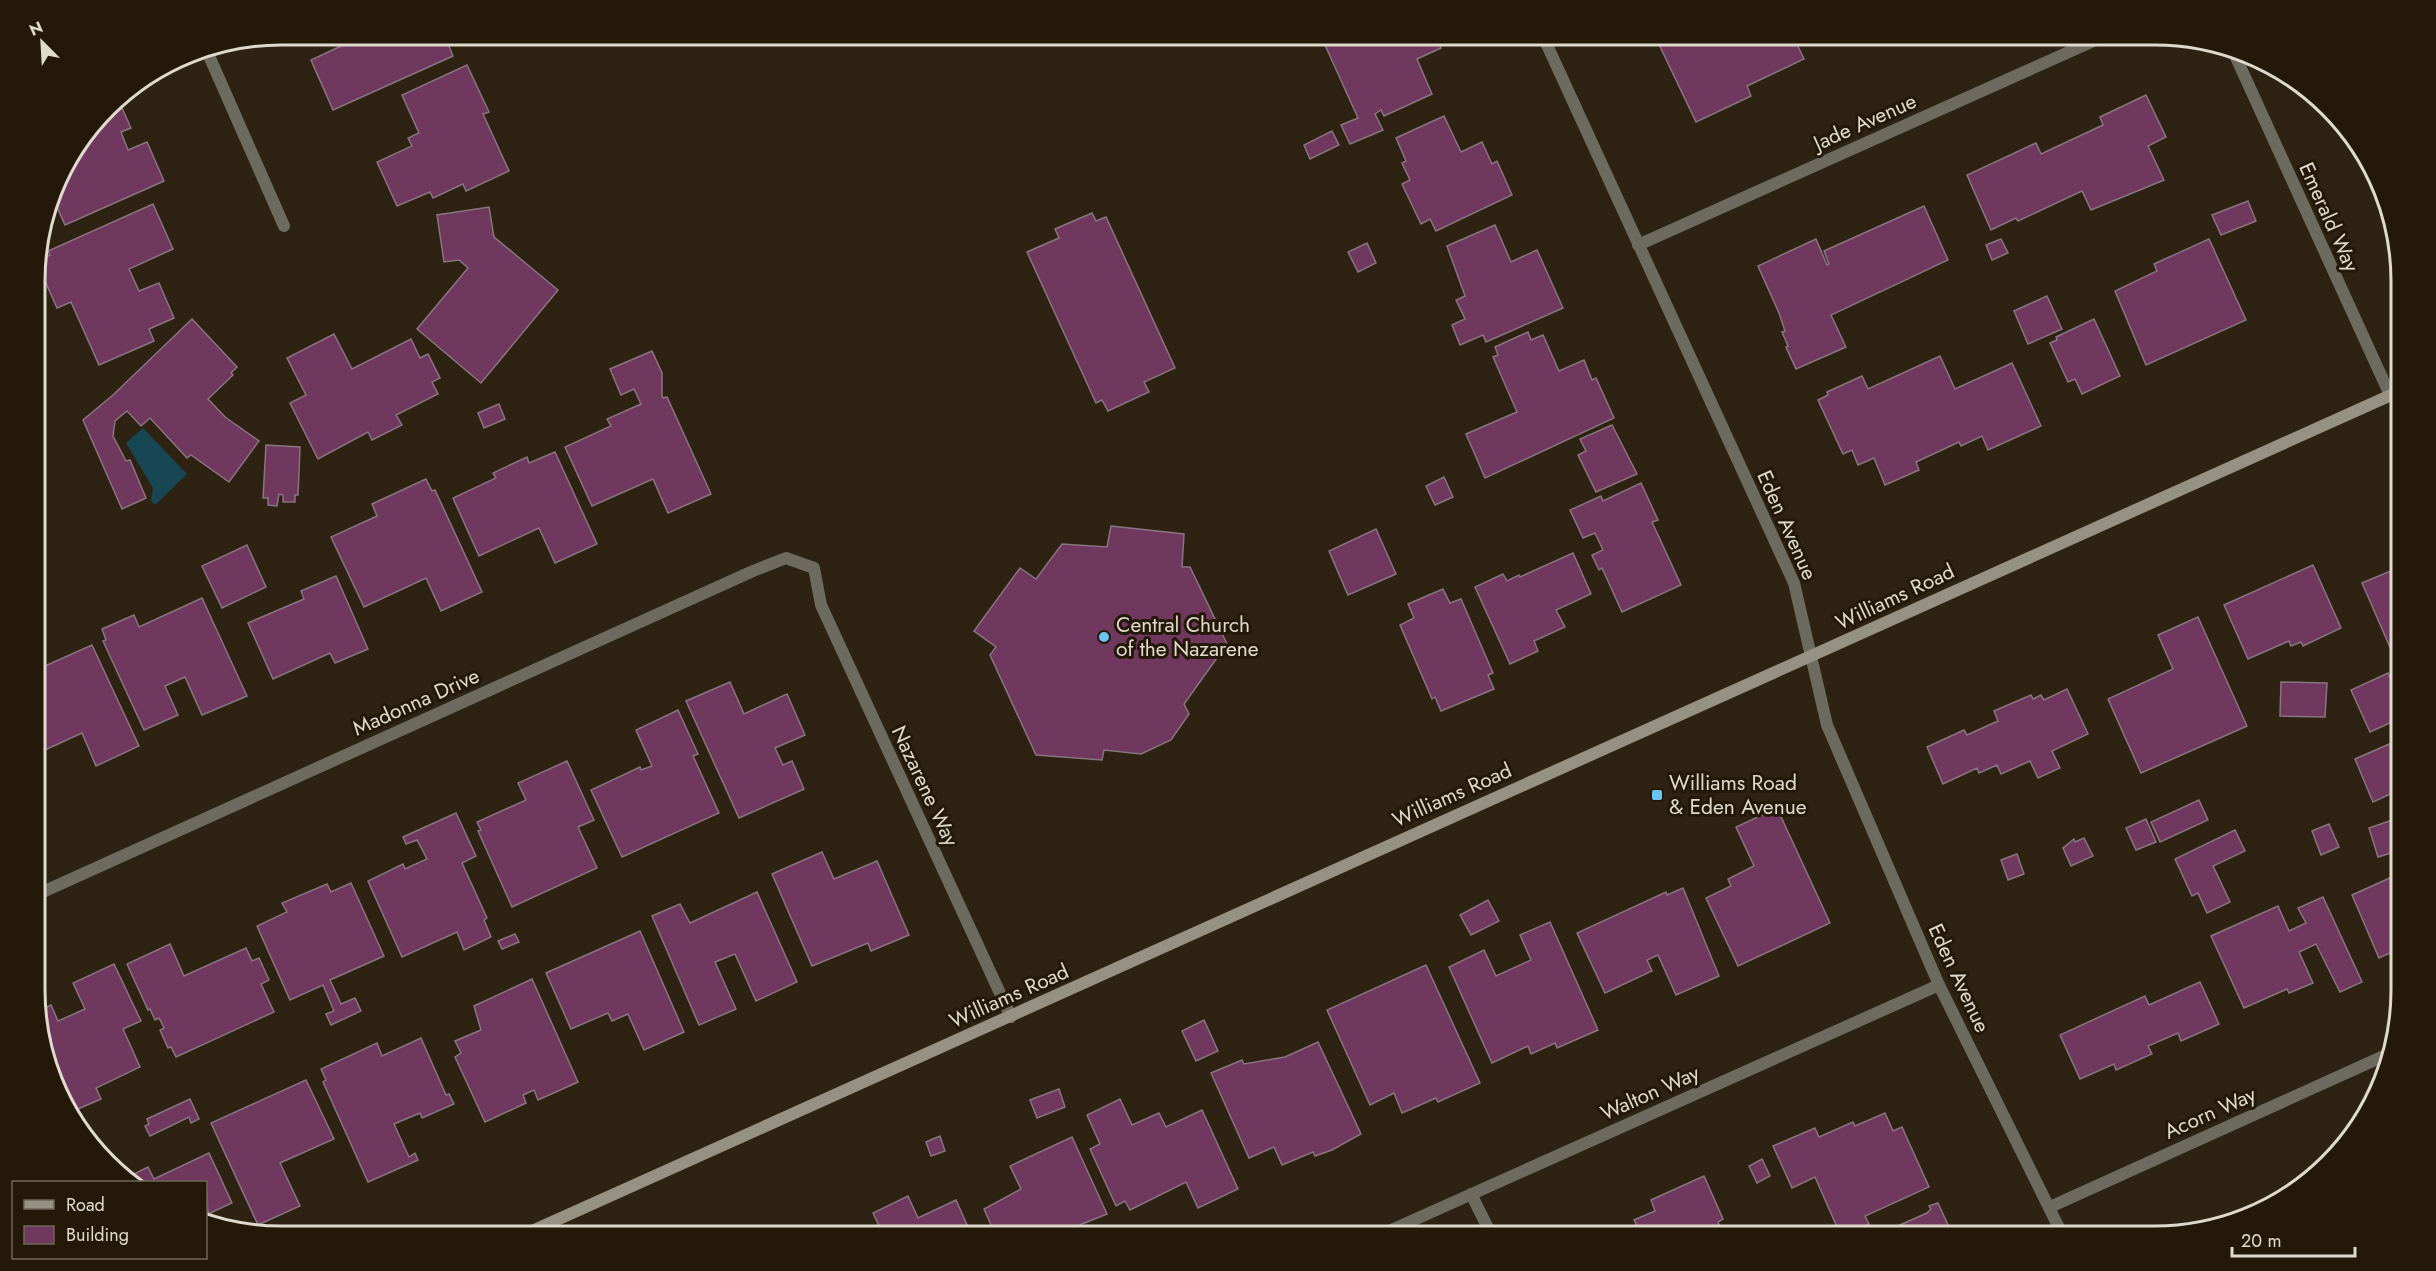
<svg xmlns="http://www.w3.org/2000/svg" width="2436" height="1271" viewBox="0 0 2436 1271" font-family="Jost,sans-serif">
  <style>
    .water { fill: #174755 }
    .building { fill: #70385e; stroke: #897481; stroke-width: 1.5 }
    .lines { fill: none; stroke-linecap: round; stroke-linejoin: round }
    .street { stroke: #6d6a60; stroke-width: 12 }
    .secondary { stroke: #969182; stroke-width: 12 }
    .poi-dot { fill: #69c4f1; stroke: #241909; stroke-width: 2 }
    .labels { text-anchor: middle; stroke-width: 6; stroke-linejoin: round; paint-order: stroke }
    .street-label { font-size: 21px; fill: #e0d9ce; stroke: #241909 }
    .poi-label { font-size: 21px; fill: #e0d9ce; stroke: #241909; text-anchor: start }
    .rim { fill: none; stroke: #e0d9ce; stroke-width: 3 }
  </style>
  <rect width="100%" height="100%" fill="#2e2312"/>
  <!-- water -->
  <path class="water" d="M143 428 187 474 155 505 151 501 153 488 126 443Z"/>
  <!-- building -->
  <g class="building">
    <path d="M336 34H401L403 38 410 34H444L453 56 333 110 311 60 341 46Z"/>
    <path d="M1320 34H1435L1441 48 1417 59 1432 94 1384 116 1381 110 1375 114 1383 130 1350 144 1341 125 1358 118Z"/>
    <path d="M1663 34H1792L1804 59 1747 86 1751 96 1696 122 1656 38Z"/>
    <path d="M467 65 489 112 483 114 509 171 466 191 463 184 433 198 430 192 397 206 377 162 412 146 408 138 419 133 402 95Z"/>
    <path d="M2146 95 2166 137 2148 146 2164 180 2091 210 2082 191 2018 221 2016 218 1991 230 1967 175 2036 143 2041 154 2103 125 2100 117Z"/>
    <path d="M117 97 131 128 121 132 128 150 147 142 164 181 65 225 53 198 60 172Z"/>
    <path d="M1444 116 1461 152 1482 142 1492 164 1497 161 1512 195 1436 231 1430 219 1421 224 1402 184 1410 180 1402 163 1406 161 1396 138Z"/>
    <path d="M1332 131 1339 145 1310 159 1304 145Z"/>
    <path d="M2248 201 2256 221 2221 235 2212 215Z"/>
    <path d="M153 204 173 249 129 269 139 291 159 283 174 318 149 329 154 341 99 365 71 302 57 308 36 261 50 255 48 251Z"/>
    <path d="M1924 206 1948 260 1831 315 1846 347 1796 369 1786 347 1788 346 1782 332 1785 331 1779 313 1758 266 1816 239 1827 265 1829 264 1824 251Z"/>
    <path d="M489 207 494 237 558 290 481 383 417 329 468 268 459 260 444 262 437 215Z"/>
    <path d="M1092 213 1096 221 1106 217 1175 368 1144 382 1149 392 1108 411 1102 400 1096 403 1027 252 1059 238 1055 229Z"/>
    <path d="M1495 225 1511 262 1537 250 1563 308 1486 342 1483 335 1460 345 1452 325 1465 319 1456 300 1465 296 1447 246Z"/>
    <path d="M2001 239 2008 253 1992 260 1986 245Z"/>
    <path d="M2209 239 2246 320 2146 365 2115 291 2157 271 2154 264Z"/>
    <path d="M1367 243 1376 263 1358 272 1348 252Z"/>
    <path d="M2047 296 2062 329 2028 344 2014 311Z"/>
    <path d="M192 319 237 367 231 373 233 375 208 399 225 417 259 441 229 482 191 455 187 458 150 418 141 426 127 411 115 421 113 436 126 461 130 460 146 498 122 509 83 420 113 395Z"/>
    <path d="M2094 319 2120 376 2082 394 2075 379 2068 382 2050 343 2057 340 2056 337Z"/>
    <path d="M1528 332 1531 340 1543 335 1559 371 1584 360 1592 380 1596 378 1614 418 1485 478 1466 434 1517 412 1493 357 1498 355 1495 347Z"/>
    <path d="M334 334 352 369 411 339 420 358 428 354 440 378 432 382 438 394 396 415 402 425 372 440 368 432 318 459 290 403 306 395 287 358Z"/>
    <path d="M652 351 662 373V395L663 398 667 397 711 494 668 513 653 479 592 506 565 447 611 426 607 419 641 404 634 389 621 395 610 369Z"/>
    <path d="M1940 356 1955 389 2012 363 2041 426 1988 450 1982 436 1961 446 1959 442 1916 462 1919 470 1885 485 1874 458 1858 465 1852 450 1843 454 1818 400 1828 395 1827 392 1862 376 1868 389Z"/>
    <path d="M499 404 505 419 484 428 478 413Z"/>
    <path d="M1612 425 1637 474 1596 492 1578 455 1586 451 1580 439Z"/>
    <path d="M266 445 300 447 298 495H295V502H283V495L279 494 277 506 268 505V498H263Z"/>
    <path d="M555 452 597 544 555 563 539 528 479 556 453 498 496 478 493 473 527 457 529 463Z"/>
    <path d="M1444 477 1453 497 1435 505 1426 486Z"/>
    <path d="M426 479 432 491 435 490 482 592 441 611 426 578 364 607 331 537 377 516 372 504Z"/>
    <path d="M1641 483 1658 520 1652 522 1681 585 1622 612 1602 568 1599 570 1592 555 1603 550 1595 533 1583 538 1570 510 1601 496 1603 501Z"/>
    <path d="M1111 526 1184 534 1182 567H1190L1227 644 1184 704 1189 714 1171 740 1141 754 1104 750 1102 760 1036 755 990 655 996 647 974 631 1020 568 1036 579 1062 544 1107 547Z"/>
    <path d="M1376 529 1396 574 1348 595 1329 551Z"/>
    <path d="M247 545 266 587 222 608 202 566Z"/>
    <path d="M1573 553 1591 594 1556 610 1565 627 1534 641 1538 651 1510 664 1475 587 1503 574 1507 581 1519 575 1520 577Z"/>
    <path d="M2313 565 2341 628 2303 646 2301 642 2291 646 2289 641 2248 659 2224 605Z"/>
    <path d="M2400 567 2401 651 2393 654 2362 583Z"/>
    <path d="M336 576 368 649 335 663 330 653 273 679 248 623 304 599 301 591Z"/>
    <path d="M1443 589 1450 603 1461 599 1493 673 1488 675 1494 689 1441 711 1435 697 1432 699 1400 625 1414 618 1408 604Z"/>
    <path d="M202 598 247 696 202 715 185 677 165 686 178 715 144 730 103 641 106 640 102 629 134 615 139 627Z"/>
    <path d="M2198 617 2247 726 2141 773 2108 699 2173 669 2158 635Z"/>
    <path d="M92 645 139 746 96 766 82 733 36 754V670Z"/>
    <path d="M2388 673 2401 701V718L2370 732 2351 690Z"/>
    <path d="M730 682 744 714 787 694 805 735 775 748 783 765 792 761 804 789 739 818 686 701Z"/>
    <path d="M2281 682 2327 683 2325 717 2280 716Z"/>
    <path d="M2067 689 2088 734 2052 751 2060 768 2038 778 2030 761 2001 774 1997 765 1979 773 1977 768 1943 784 1927 747 1964 730 1967 735 1998 721 1994 711 2031 695 2033 699 2041 695 2044 700Z"/>
    <path d="M678 710 698 754 693 756 719 813 622 857 591 790 640 767 641 770 652 766 636 730Z"/>
    <path d="M2401 739V789L2373 802 2355 759Z"/>
    <path d="M567 761 594 820 578 827 597 868 512 907 478 831 481 830 477 822 526 800 518 783Z"/>
    <path d="M2199 800 2208 820 2160 842 2151 822Z"/>
    <path d="M1777 808 1830 923 1738 966 1706 898 1731 886 1728 879 1754 866 1736 827Z"/>
    <path d="M456 813 476 856 462 863 487 918 484 920 491 937 464 950 457 932 402 957 368 881 403 864 405 869 427 859 417 840 406 844 403 837Z"/>
    <path d="M2401 817V850L2378 857 2369 828Z"/>
    <path d="M2146 819 2156 842 2136 850 2126 828Z"/>
    <path d="M2329 824 2339 847 2321 855 2312 831Z"/>
    <path d="M2235 830 2245 851 2213 866 2230 902 2207 913 2198 893 2192 896 2175 859Z"/>
    <path d="M2084 838 2093 856 2071 866 2063 848 2074 839 2075 842Z"/>
    <path d="M822 852 834 879 877 861 909 935 871 951 868 943 812 966 772 874Z"/>
    <path d="M2017 854 2024 874 2008 880 2001 860Z"/>
    <path d="M2401 873V948L2379 958 2352 895Z"/>
    <path d="M351 883 384 956 330 980 341 1004 355 998 361 1011 331 1025 326 1014 334 1011 323 985 290 1000 257 926 287 912 282 903 327 884 331 892Z"/>
    <path d="M1683 888 1719 976 1676 995 1658 955 1647 960 1652 971 1605 993 1577 933 1666 892 1667 895Z"/>
    <path d="M757 892 797 982 756 1001 735 954 715 962 736 1009 699 1025 652 916 680 904 690 923Z"/>
    <path d="M2323 897 2362 982 2340 992 2316 944 2299 952 2313 983 2289 993 2287 989 2244 1008 2211 936 2278 906 2289 931 2306 923 2298 908Z"/>
    <path d="M1488 900 1499 921 1471 935 1460 915Z"/>
    <path d="M1550 922 1598 1030 1557 1048 1555 1043 1531 1054 1528 1046 1492 1063 1449 967 1484 950 1496 976 1531 960 1520 935Z"/>
    <path d="M640 931 684 1032 644 1050 628 1014 612 1021 608 1013 571 1029 546 973Z"/>
    <path d="M515 934 519 942 502 949 498 941Z"/>
    <path d="M170 944 184 976 246 948 252 961 259 958 269 980 261 984 274 1012 176 1057 171 1047 168 1048 160 1030 164 1028 159 1018 155 1020 150 1009 148 1010 127 964Z"/>
    <path d="M114 964 141 1021 123 1029 140 1067 96 1088 101 1099 71 1112 37 1022V1012L51 1005 58 1021 85 1009 73 983Z"/>
    <path d="M1426 965 1480 1083 1438 1102 1436 1098 1402 1113 1394 1093 1370 1105 1327 1010Z"/>
    <path d="M532 979 578 1082 538 1100 534 1090 523 1095 526 1103 485 1122 455 1057 461 1053 455 1041 481 1030 474 1006Z"/>
    <path d="M2200 982 2219 1024 2181 1041 2178 1033 2148 1046 2152 1054 2116 1070 2114 1064 2080 1079 2060 1035 2145 996 2149 1005Z"/>
    <path d="M1204 1020 1218 1051 1196 1061 1182 1031Z"/>
    <path d="M421 1038 446 1095 449 1094 454 1104 422 1118 420 1113 394 1124 409 1157 415 1153 418 1160 368 1182 323 1082 326 1080 321 1069 377 1043 382 1056Z"/>
    <path d="M1318 1042 1361 1134 1332 1150 1315 1156 1313 1152 1282 1165 1274 1147 1249 1158 1211 1073 1242 1060 1244 1064 1285 1057Z"/>
    <path d="M306 1080 334 1139 280 1163 300 1206 258 1225 211 1123Z"/>
    <path d="M1059 1089 1065 1107 1037 1118 1030 1100Z"/>
    <path d="M190 1099 199 1119 191 1123 189 1117 150 1136 145 1126 149 1124 147 1119Z"/>
    <path d="M1120 1099 1132 1125 1159 1113 1166 1127 1202 1110 1238 1189 1198 1208 1186 1182 1130 1210 1125 1201 1116 1206 1090 1149 1100 1144 1087 1115Z"/>
    <path d="M1885 1113 1893 1131 1902 1127 1929 1187 1865 1216 1869 1224 1841 1236 1815 1177 1792 1188 1773 1146 1815 1128 1819 1137 1853 1122 1855 1126Z"/>
    <path d="M940 1136 945 1151 931 1156 926 1142Z"/>
    <path d="M1072 1137 1107 1214 1052 1236H996L984 1209 1021 1189 1010 1166Z"/>
    <path d="M209 1153 232 1203 208 1214 206 1182H129L124 1179 148 1167 154 1179Z"/>
    <path d="M1762 1159 1770 1176 1757 1183 1749 1166Z"/>
    <path d="M1704 1176 1723 1219 1718 1222 1721 1230 1707 1236H1615L1637 1226 1634 1220 1655 1211 1651 1200Z"/>
    <path d="M908 1196 918 1218 956 1200 972 1236H878L883 1234 873 1213Z"/>
    <path d="M1938 1203 1953 1236H1875L1927 1213 1931 1209 1929 1206Z"/>
  </g>
  <g class="lines">
    <!-- street -->
    <g class="street">
      <path d="M1542 34 1794 583 1827 725 1939 985 2063 1236"/>
      <path d="M206 49 284 226"/>
      <path d="M2234 53 2390 395"/>
      <path d="M1638 245 2109 34"/>
      <path d="M36 895 753 571 786 558 814 568 821 605 1011 1017"/>
      <path d="M1471 1194 1492 1236"/>
      <path d="M2050 1207 2386 1055"/>
      <path d="M1378 1236 1939 985"/>
    </g>
    <!-- secondary -->
    <path class="secondary" d="M521 1236 2400 391"/>
  </g>
  <!-- markers -->
  <g class="poi-dot">
    <circle cx="1104" cy="637" r="6"/>
    <rect x="1651" y="789" width="12" height="12" rx="3"/>
  </g>
  <g class="labels">
    <!-- street labels -->
    <g class="street-label">
      <text transform="translate(1865 122) rotate(-24)" y="7">Jade Avenue</text>
      <text transform="translate(2329 217) rotate(66)" y="7">Emerald Way</text>
      <text transform="translate(1787 525) rotate(66)" y="7">Eden Avenue</text>
      <text transform="translate(1895 597) rotate(-25)" y="7">Williams Road</text>
      <text transform="translate(416 702) rotate(-24)" y="7">Madonna Drive</text>
      <text transform="translate(925 786) rotate(65)" y="7">Nazarene Way</text>
      <text transform="translate(1452 795) rotate(-24)" y="7">Williams Road</text>
      <text transform="translate(1959 978) rotate(65)" y="7">Eden Avenue</text>
      <text transform="translate(1009 996) rotate(-24)" y="7">Williams Road</text>
      <text transform="translate(1650 1093) rotate(-24)" y="7">Walton Way</text>
      <text transform="translate(2210 1113) rotate(-24)" y="7">Acorn Way</text>
    </g>
    <!-- poi labels -->
    <g class="poi-label">
      <text x="1116" y="632">Central Church<tspan x="1116" dy="24">of the Nazarene</tspan></text>
      <text x="1669" y="790">Williams Road<tspan x="1669" dy="24">&amp; Eden Avenue</tspan></text>
    </g>
  </g>
  <!-- crop -->
  <path d="M0 0H2436V1271H0ZM281 45H2155A236 236 0 0 1 2391 281V990A236 236 0 0 1 2155 1226H281A236 236 0 0 1 45 990V281A236 236 0 0 1 281 45Z" fill="#241909" fill-rule="evenodd"/>
  <path class="rim" d="M281 45H2155A236 236 0 0 1 2391 281V990A236 236 0 0 1 2155 1226H281A236 236 0 0 1 45 990V281A236 236 0 0 1 281 45Z"/>
  <!-- legend -->
  <rect x="12" y="1181" width="195" height="78" fill="#241909" stroke="#6f6658" stroke-width="1.5"/>
  <rect x="24" y="1200" width="30" height="9" fill="#969182" stroke="#6f6658" stroke-width="1.5"/>
  <text x="66" y="1211" font-size="18" fill="#e0d9ce">Road</text>
  <rect x="24" y="1226" width="30" height="18" fill="#70385e" stroke="#6f6658" stroke-width="1.5"/>
  <text x="66" y="1241" font-size="18" fill="#e0d9ce">Building</text>
  <!-- north arrow -->
  <g transform="translate(42 42) rotate(336)" stroke="#241909" stroke-width="4.5" paint-order="stroke">
  <path d="M0-4.5L10 22L0 15L-10 22Z" fill="#e0d9ce"/>
  <text y="-9" font-size="16" font-weight="bold" text-anchor="middle" fill="#e0d9ce">N</text>
  </g>
  <!-- scale -->
  <path d="M2232 1247v9h123v-9" fill="none" stroke="#e0d9ce" stroke-width="3"/>
  <text x="2241" y="1247" font-size="18" fill="#e0d9ce" stroke="#241909" stroke-width="4.5" paint-order="stroke">20 m</text>
</svg>
